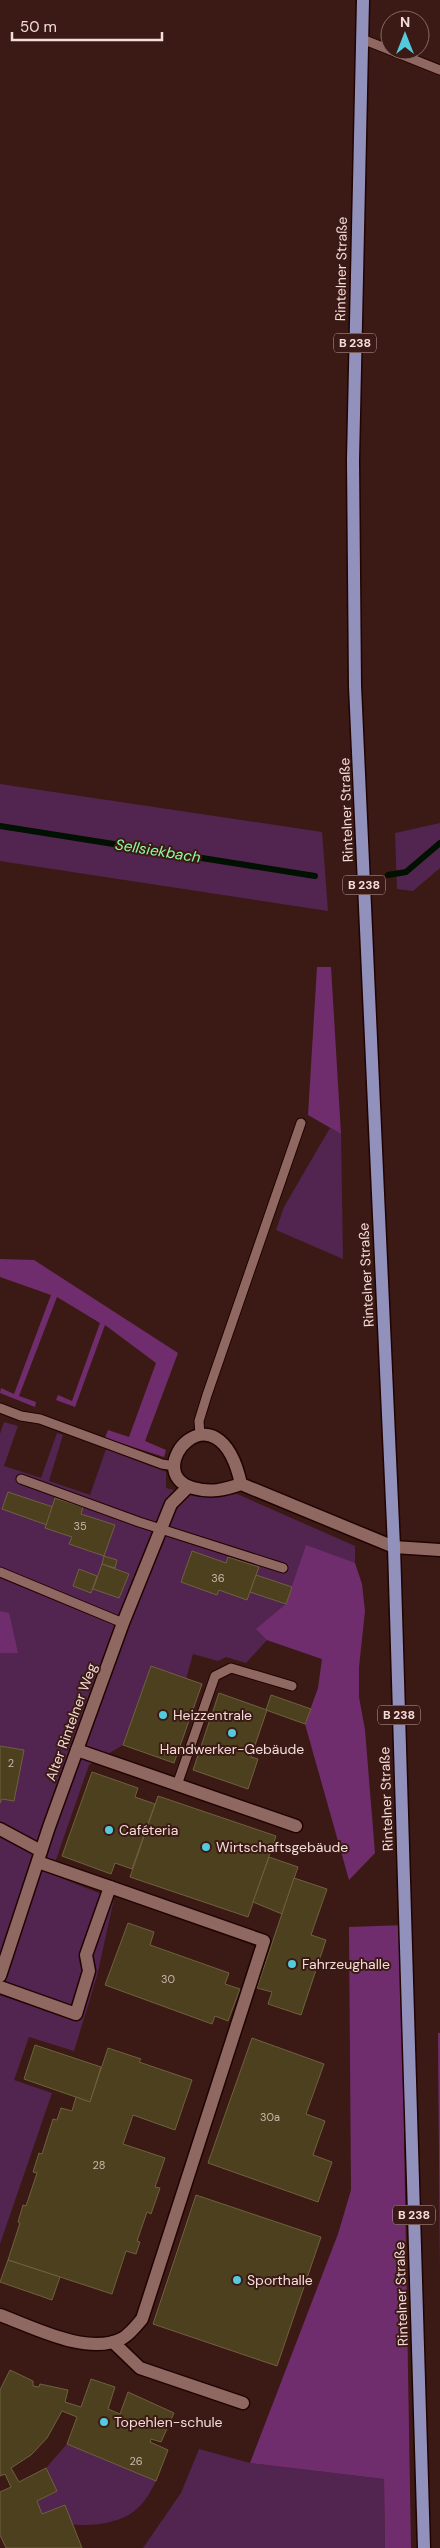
<svg xmlns="http://www.w3.org/2000/svg" width="440" height="2548" viewBox="0 0 440 2548" font-family="'DM Sans',sans-serif">
  <style>
    .green { fill: #522550 }
    .forest { fill: #702d6d }
    .lines { fill: none; stroke-linecap: round; stroke-linejoin: round }
    .stream { stroke: #001001; stroke-width: 6 }
    .building { fill: #4d401e; stroke: #6e613e }
    .service-casing { stroke: #200302; stroke-width: 11 }
    .minor-casing { stroke: #200302; stroke-width: 15 }
    .secondary-casing { stroke: #200302; stroke-width: 15 }
    .primary-casing { stroke: #200302; stroke-width: 15 }
    .service { stroke: #906862; stroke-width: 9 }
    .minor { stroke: #906862; stroke-width: 12 }
    .secondary { stroke: #906862; stroke-width: 12 }
    .primary { stroke: #9291bb; stroke-width: 12 }
    .poi-dot { fill: #54cadd; stroke: #3b1a15; stroke-width: 2 }
    .labels { text-anchor: middle; stroke-width: 4; stroke-linejoin: round; paint-order: stroke }
    .number-label { font-size: 11px; fill: #cab5aa }
    .shield { fill: #3b1a15; stroke: #bca29e; stroke-width: 1 }
    .shield-label { font-size: 12px; font-weight: bold; fill: #f4dcd8 }
    .street-label { font-size: 14px; fill: #f4dcd8; stroke: #3b1a15 }
    .poi-label { font-size: 14px; fill: #f4dcd8; stroke: #3b1a15; text-anchor: start }
    .water-label { font-size: 15px; font-style: italic; fill: #8dfba4; stroke: #3b1a15 }
  </style>
  <rect width="100%" height="100%" fill="#3b1a15"/>
  <!-- green -->
  <g class="green">
    <path d="M0 784 322 832 328 911 0 861Z"/>
    <path d="M440 823V868L413 891 397 889 395 833Z"/>
    <path d="M330 1128 341 1134 343 1259 276 1230 284 1207Z"/>
    <path d="M4 1422 18 1426 4 1466 41 1478 57 1433 63 1435 49 1481 90 1495 106 1449 166 1472V1488L201 1497 237 1494 355 1546V1563L322 1659 267 1640 246 1663 226 1657 218 1661 193 1654 186 1679 151 1666 123 1745 89 1765 51 1874 114 1899 97 1976 74 2051 29 2037 14 2080 52 2093 0 2244V1434Z"/>
    <path d="M67 2444 156 2481C150 2493 144 2504 133 2512 119 2523 89 2527 72 2524 62 2522 52 2517 42 2514L37 2501 57 2491 46 2468Z"/>
    <path d="M199 2449 250 2463 384 2479 385 2548H143L181 2493Z"/>
  </g>
  <!-- forest -->
  <g class="forest">
    <path d="M317 967H331L341 1134 308 1115Z"/>
    <path d="M0 1259 34 1260 178 1353 145 1441 166 1450 164 1457 105 1438 108 1430 129 1437 156 1363 105 1325 75 1407 56 1400 58 1395 72 1401 100 1323 57 1297 19 1396 36 1402 35 1407 0 1393 1 1388 14 1394 51 1295 0 1277Z"/>
    <path d="M306 1545 355 1563 362 1584 365 1611 359 1667V1697L365 1730 375 1853 349 1880 305 1724 318 1688 322 1659 267 1640 256 1629 286 1604Z"/>
    <path d="M0 1611 9 1613 18 1653H0Z"/>
    <path d="M405 1925 404 2134 411 2548H385L384 2479 250 2463 338 2234 351 2190 349 1927Z"/>
    <path d="M438 2033H440V2272Z"/>
  </g>
  <g class="lines">
    <!-- stream -->
    <g class="stream">
      <path d="M0 826 315 876"/>
      <path d="M388 875 406 872 440 843"/>
    </g>
  </g>
  <!-- building -->
  <g class="building">
    <path d="M8 1492 53 1507 47 1525 2 1509Z"/>
    <path d="M55 1498 83 1507 81 1514 115 1525 104 1556 69 1544 72 1537 45 1528Z"/>
    <path d="M192 1551 226 1563 228 1557 259 1567 247 1600 219 1590 217 1595 181 1582Z"/>
    <path d="M104 1556 117 1560 115 1568 102 1564Z"/>
    <path d="M102 1564 129 1574 119 1598 93 1589Z"/>
    <path d="M79 1569 97 1576 91 1593 73 1586Z"/>
    <path d="M256 1575 292 1587 286 1604 250 1592Z"/>
    <path d="M151 1666 202 1684 174 1763 123 1745Z"/>
    <path d="M219 1693 267 1710 251 1757 258 1759 248 1789 193 1770Z"/>
    <path d="M271 1695 311 1709 305 1724 266 1710Z"/>
    <path d="M0 1746 24 1750 14 1801 2 1799 0 1803Z"/>
    <path d="M92 1772 138 1788 135 1797 155 1804 132 1869 115 1863 111 1874 62 1856Z"/>
    <path d="M158 1796 276 1836 248 1917 130 1877Z"/>
    <path d="M269 1857 298 1867 282 1914 253 1902Z"/>
    <path d="M294 1878 327 1889 311 1935 326 1940 301 2015 268 2004 272 1992 257 1988Z"/>
    <path d="M128 1923 154 1932 150 1945 229 1973 225 1984 240 1989 228 2021 215 2016 212 2024 105 1985Z"/>
    <path d="M252 2038 324 2064 306 2114 325 2121 313 2155 332 2162 318 2202 208 2163Z"/>
    <path d="M35 2045 101 2067 90 2102 24 2079Z"/>
    <path d="M108 2048 141 2059 139 2062 192 2080 175 2130 133 2115 123 2144 165 2158 155 2187 160 2188 151 2214 147 2212 137 2241 140 2242 136 2254 126 2251 112 2294 8 2260 20 2223 18 2222 23 2205 26 2206 37 2173 33 2172 39 2153 42 2154 53 2119 57 2120 61 2108 72 2111 76 2097 90 2102Z"/>
    <path d="M196 2195 321 2237 277 2366 153 2324Z"/>
    <path d="M8 2260 60 2277 52 2300 0 2282Z"/>
    <path d="M10 2370 33 2381V2386L39 2387 40 2384 68 2390 65 2402 81 2407 91 2379 115 2387 108 2409 120 2414 128 2392 174 2413 161 2442 151 2439 150 2442 168 2450 156 2481 67 2444 77 2417 62 2411 47 2438 31 2455 11 2468 19 2482 46 2468 57 2491 37 2501 42 2514 65 2505 82 2548H6L0 2535V2492L11 2487 5 2474 0 2476V2390Z"/>
  </g>
  <g class="lines">
    <!-- service casing -->
    <g class="service-casing">
      <g id="service">
        <path d="M362 39 390 50"/>
        <path d="M390 50 440 70"/>
        <path d="M0 1408 21 1416 40 1419 162 1464 175 1466"/>
        <path d="M200 1434 199 1421 207 1395 301 1123"/>
        <path d="M21 1479 139 1522 283 1568"/>
        <path d="M0 1572 123 1623"/>
        <path d="M177 1785 215 1676 231 1668 292 1686"/>
      </g>
    </g>
    <!-- minor casing -->
    <g class="minor-casing">
      <g id="minor">
        <path d="M241 1484C218 1379 138 1472 193 1488 211 1493 224 1490 241 1484L394 1547"/>
        <path d="M77 1750 296 1826"/>
        <path d="M0 1829 41 1851"/>
        <path d="M0 1976 49 1827 123 1623 171 1504 188 1487"/>
        <path d="M0 1987 76 2014 89 1971 86 1955 110 1887 38 1862"/>
        <path d="M0 2315C33 2327 89 2357 123 2338 131 2333 136 2326 142 2319L264 1941 110 1887"/>
        <path d="M113 2342 140 2368 243 2403"/>
      </g>
    </g>
    <!-- secondary casing -->
    <g class="secondary-casing">
      <path id="secondary" d="M394 1547 440 1550"/>
    </g>
    <!-- primary casing -->
    <g class="primary-casing">
      <path id="primary" d="M363 0 353 460 355 686 394 1547 424 2548"/>
    </g>
    <!-- service -->
    <use href="#service" class="service"/>
    <!-- minor -->
    <use href="#minor" class="minor"/>
    <!-- secondary -->
    <use href="#secondary" class="secondary"/>
    <!-- primary -->
    <use href="#primary" class="primary"/>
  </g>
  <!-- markers -->
  <g class="poi-dot">
    <circle cx="163" cy="1715" r="5"/>
    <circle cx="232" cy="1733" r="5"/>
    <circle cx="109" cy="1830" r="5"/>
    <circle cx="206" cy="1847" r="5"/>
    <circle cx="292" cy="1964" r="5"/>
    <circle cx="237" cy="2280" r="5"/>
    <circle cx="104" cy="2422" r="5"/>
  </g>
  <g class="labels">
    <!-- number labels -->
    <g class="number-label">
      <text x="80" y="1530">35</text>
      <text x="218" y="1582">36</text>
      <text x="11" y="1767">2</text>
      <text x="168" y="1983">30</text>
      <text x="270" y="2121">30a</text>
      <text x="99" y="2169">28</text>
      <text x="136" y="2465">26</text>
    </g>
    <!-- shield labels -->
    <g class="shield">
      <rect x="334" y="333.5" width="42" height="19" rx="4"/>
      <rect x="343" y="875.5" width="42" height="19" rx="4"/>
      <rect x="378" y="1705.5" width="42" height="19" rx="4"/>
      <rect x="393" y="2205.5" width="42" height="19" rx="4"/>
    </g>
    <g class="shield-label">
      <text x="355" y="347">B 238</text>
      <text x="364" y="889">B 238</text>
      <text x="399" y="1719">B 238</text>
      <text x="414" y="2219">B 238</text>
    </g>
    <!-- street labels -->
    <g class="street-label">
      <text transform="translate(341 269) rotate(-89)" y="5">Rintelner Straße</text>
      <text transform="translate(346 810) rotate(-92)" y="5">Rintelner Straße</text>
      <text transform="translate(366 1275) rotate(-93)" y="5">Rintelner Straße</text>
      <text transform="translate(71 1722) rotate(-70)" y="5">Alter Rintelner Weg</text>
      <text transform="translate(386 1799) rotate(-92)" y="5">Rintelner Straße</text>
      <text transform="translate(401 2294) rotate(-92)" y="5">Rintelner Straße</text>
    </g>
    <!-- poi labels -->
    <g class="poi-label">
      <text x="173" y="1720">Heizzentrale</text>
      <text x="232" y="1754" text-anchor="middle">Handwerker-Gebäude</text>
      <text x="119" y="1835">Caféteria</text>
      <text x="216" y="1852">Wirtschaftsgebäude</text>
      <text x="302" y="1969">Fahrzeughalle</text>
      <text x="247" y="2285">Sporthalle</text>
      <text x="114" y="2427">Topehlen-schule</text>
    </g>
    <!-- water labels -->
    <g class="water-label">
      <text transform="translate(158 851) rotate(9)" y="5">Sellsiekbach</text>
    </g>
  </g>
  <!-- north arrow -->
  <g transform="translate(405 35)"><circle r="24" fill="#3b1a15" stroke="#856863"/>
  <path d="M0-4L9 19L0 12L-9 19Z" fill="#54cadd"/>
  <text y="-8" font-size="14" font-weight="bold" text-anchor="middle" fill="#f4dcd8">N</text>
  </g>
  <!-- scale -->
  <path d="M12 32v8h150v-8" fill="none" stroke="#f4dcd8" stroke-width="2.5"/>
  <text x="20" y="32" font-size="15" fill="#f4dcd8" stroke="#3b1a15" stroke-width="4" paint-order="stroke">50 m</text>
</svg>
